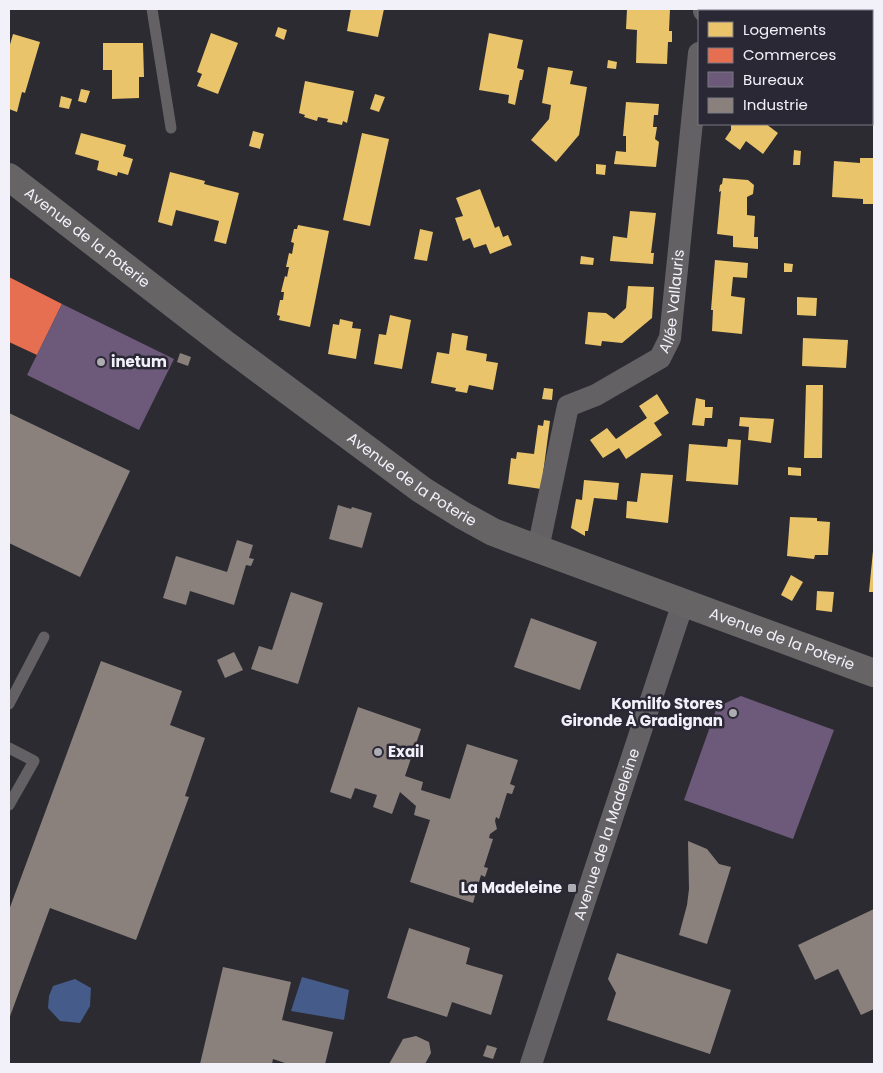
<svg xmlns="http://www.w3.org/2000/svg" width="883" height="1073" viewBox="0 0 883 1073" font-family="Poppins,sans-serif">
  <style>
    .water { fill: #455b8a }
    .homes { fill: #e9c46a }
    .shops { fill: #e76f51 }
    .offices { fill: #6d597a }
    .industry { fill: #8a817c }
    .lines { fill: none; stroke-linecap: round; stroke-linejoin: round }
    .lane { stroke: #636163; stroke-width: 11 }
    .street { stroke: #636163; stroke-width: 22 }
    .secondary { stroke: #676466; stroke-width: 28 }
    .poi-dot { fill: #adacb3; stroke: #2b2835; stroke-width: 2 }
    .labels { text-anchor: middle; stroke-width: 5; stroke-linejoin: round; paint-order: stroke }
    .street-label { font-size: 15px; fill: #f2f1f9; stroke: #2b2835 }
    .poi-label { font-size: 15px; font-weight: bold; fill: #f2f1f9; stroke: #2b2835; text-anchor: start }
  </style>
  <rect width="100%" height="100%" fill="#2c2b32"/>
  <!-- water -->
  <g class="water">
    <path d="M302 977 349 990 344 1020 291 1011Z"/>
    <path d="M75 979 91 988 90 1006 80 1023 60 1021 48 1008 49 996 53 986Z"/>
  </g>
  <!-- homes -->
  <g class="homes">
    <path d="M351 9H384L378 37 347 31Z"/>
    <path d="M627 9H670L669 31H672V42H668L667 64 636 63 637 30 626 29Z"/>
    <path d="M278 27 287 30 284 40 275 36Z"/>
    <path d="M211 33 238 43 218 94 197 86 202 74 197 72Z"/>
    <path d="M489 33 523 40 517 68 524 70 522 80H520L515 105 508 103 509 95 479 90Z"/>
    <path d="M13 34 40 42 25 93 22 92 17 112 9 109V48Z"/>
    <path d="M103 43H143L144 77H139V98L112 99V70H103Z"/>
    <path d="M608 60 617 62 616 69 607 68Z"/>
    <path d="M548 67 573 71 570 84 587 87 579 135 556 162 531 140 549 119 551 105 542 103Z"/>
    <path d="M305 81 354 91 347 123 343 121 342 125 327 122 328 119 318 117 317 121 304 117 305 115 299 113Z"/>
    <path d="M81 89 90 91 86 103 78 101Z"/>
    <path d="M375 94 385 97 379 112 370 109Z"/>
    <path d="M61 96 72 99 69 109 59 107Z"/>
    <path d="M626 102 659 104 658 115H654L653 127H657L655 139 659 142 656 167 614 164 616 151 626 152V136H623Z"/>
    <path d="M731 124H766L778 133 763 154 746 141 740 150 725 139 731 130Z"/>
    <path d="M253 131 264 134 260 149 249 146Z"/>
    <path d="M81 133 126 145 123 156 133 159 128 175 118 172 117 176 97 170 99 161 75 154Z"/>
    <path d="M362 133 389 139 370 226 343 220Z"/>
    <path d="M794 150 801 151 800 165H793Z"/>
    <path d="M860 158H874V204H863V199L832 197 834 161 860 163Z"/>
    <path d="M596 164 606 165 605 175 596 174Z"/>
    <path d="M170 172 205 181 204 184 239 193 226 244 214 241 219 221 176 210 172 226 158 222Z"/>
    <path d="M723 178 748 180 754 185 753 194 747 197V215L755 216 754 237H758V249L733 247V236L717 234 721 191 719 192 720 185 722 184Z"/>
    <path d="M480 189 495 228 499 226 503 237 508 235 512 245 490 254 486 244 474 248 470 238 463 241 455 218 463 216 456 198Z"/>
    <path d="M630 211 656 213 651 253H654L653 264 610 261 613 236 627 238Z"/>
    <path d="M298 225 329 231 310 327 279 320 280 316 277 315 280 300H283L284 292H281L285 276 287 277 289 267H286L289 253 292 254 294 243 291 242 294 229H297Z"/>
    <path d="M420 229 433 232 427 261 414 259Z"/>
    <path d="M581 256 594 258 593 265 580 264Z"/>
    <path d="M715 260 748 263 747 278 733 277 731 296 745 298 742 334 712 331 713 310H711Z"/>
    <path d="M784 263 793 264 792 272H784Z"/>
    <path d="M628 286 654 287 652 318 622 343 602 341 601 346 585 344 588 312 606 313 614 319 626 308Z"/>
    <path d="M797 297 817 298 816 316 797 315Z"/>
    <path d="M390 315 411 320 402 369 374 364 379 334 386 335Z"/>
    <path d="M340 319 353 322 352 328 361 329 356 359 328 354 333 324 339 325Z"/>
    <path d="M452 333 468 336 466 350 487 354 486 361 498 363 493 390 469 385 467 393 455 391 456 388 431 383 437 352 449 354Z"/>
    <path d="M803 338 848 340 846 368 802 366Z"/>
    <path d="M806 385H823L822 458H804Z"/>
    <path d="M544 388 553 389 552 400 542 399Z"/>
    <path d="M657 394 669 413 654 423 662 435 626 459 619 448 603 458 590 440 607 428 616 439 647 418 639 406Z"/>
    <path d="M696 398 705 400V407H713L712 418H705L704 426 692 425Z"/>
    <path d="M740 417 774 419 771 443 748 440 749 427 739 426Z"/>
    <path d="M544 420 550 421 541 489 508 484 511 458 516 459 517 452 534 454 538 425 543 426Z"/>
    <path d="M728 439 741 440 738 485 686 481 689 444 727 447Z"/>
    <path d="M788 467 801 468V476L788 475Z"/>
    <path d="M641 473 673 475 668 523 626 518 627 501 637 502Z"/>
    <path d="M584 480 619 483 617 500 594 498 588 531H585V536L571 528 576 499 582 500Z"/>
    <path d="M790 517 817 518V521L830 522 828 555H815L814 559 787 556Z"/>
    <path d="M873 551H874V592H869Z"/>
    <path d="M791 575 803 582 792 601 781 595Z"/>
    <path d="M817 591 834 592 832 612 816 610Z"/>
  </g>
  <!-- shops -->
  <path class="shops" d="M9 277 62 304 37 355 9 342Z"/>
  <!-- offices -->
  <g class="offices">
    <path d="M62 304 174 359 139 430 27 375Z"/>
    <path d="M741 696 834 730 793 839 684 800 717 707Z"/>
  </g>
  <!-- industry -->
  <g class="industry">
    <path d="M180 353 191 357 188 366 177 362Z"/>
    <path d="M9 413 130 471 80 577 9 543Z"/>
    <path d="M338 505 351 509 352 507 372 513 362 548 329 539Z"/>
    <path d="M237 540 253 545 249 558 254 559 251 566 246 565 234 605 190 591 186 605 163 598 176 556 227 572Z"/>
    <path d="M291 592 323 603 298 684 251 669 259 646 272 650Z"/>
    <path d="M531 618 597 642 580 690 514 667Z"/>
    <path d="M234 652 243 670 225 678 217 660Z"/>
    <path d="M101 661 182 691 170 725 205 738 185 796 189 797 136 940 50 908 9 1019V910Z"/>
    <path d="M358 707 421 729 405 776 423 782 421 790 450 799 467 744 518 760 510 784 515 786 512 794 507 793 499 819 496 817 495 821 497 829 490 834 489 838 493 839 484 867 488 868 485 877 481 875 473 903 410 882 430 820 414 815 416 806 400 792 392 814 373 807 377 795 355 788 351 799 330 792Z"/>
    <path d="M688 841 707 849 719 864 731 867 707 944 679 935 687 905 689 889Z"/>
    <path d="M874 909V1009L861 1015 838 969 815 980 798 945Z"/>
    <path d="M409 928 470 948 466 964 503 975 491 1015 452 1002 447 1017 387 998Z"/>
    <path d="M617 953 731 990 710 1054 607 1020 616 993 608 979Z"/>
    <path d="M223 967 291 982 282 1020 333 1032 325 1064H288L273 1059 272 1064H200Z"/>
    <path d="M416 1036 429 1042 431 1053 425 1064H389L403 1039Z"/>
    <path d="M487 1045 497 1048 493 1059 483 1056Z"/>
  </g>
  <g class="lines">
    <!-- lane -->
    <g class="lane">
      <path d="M152 9 171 128"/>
      <path d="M9 704 44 637"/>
      <path d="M9 748 34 761 9 805"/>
    </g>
    <!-- street -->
    <g class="street">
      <path d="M704 11V9"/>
      <path id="s1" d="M538 549 568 406 596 395 660 358 670 338 699 53"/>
      <path id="s2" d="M531 1064 683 603"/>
    </g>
    <!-- secondary -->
    <path class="secondary" id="s3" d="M9 177 225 344 422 490 462 515 493 532 538 549 874 673"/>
  </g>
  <!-- markers -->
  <g class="poi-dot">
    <circle cx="101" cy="362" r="5"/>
    <circle cx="733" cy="713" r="5"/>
    <circle cx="378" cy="752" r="5"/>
    <rect x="567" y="883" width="10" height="10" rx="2.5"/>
  </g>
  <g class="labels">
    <!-- street labels -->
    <g class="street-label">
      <text dy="5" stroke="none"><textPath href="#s3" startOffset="99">Avenue de la Poterie</textPath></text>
      <text dy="5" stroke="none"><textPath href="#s1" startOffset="309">Allée Vallauris</textPath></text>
      <text dy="5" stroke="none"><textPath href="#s3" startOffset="504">Avenue de la Poterie</textPath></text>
      <text dy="5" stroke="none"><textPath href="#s3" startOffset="909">Avenue de la Poterie</textPath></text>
      <text dy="5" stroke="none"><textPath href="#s2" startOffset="242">Avenue de la Madeleine</textPath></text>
    </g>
    <!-- poi labels -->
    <g class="poi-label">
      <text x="111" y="367">inetum</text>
      <text x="723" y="709" text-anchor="end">Komilfo Stores<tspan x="723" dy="17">Gironde À Gradignan</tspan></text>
      <text x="388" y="757">Exail</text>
      <text x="562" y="893" text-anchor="end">La Madeleine</text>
    </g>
  </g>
  <!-- border -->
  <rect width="883" height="1073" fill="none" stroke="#f2f1f9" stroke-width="20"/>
  <!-- legend -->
  <rect x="698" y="10" width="175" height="115" fill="#2b2835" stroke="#7b7883"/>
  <rect x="708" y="22" width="25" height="15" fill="#e9c46a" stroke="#7b7883"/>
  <text x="743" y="35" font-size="15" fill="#f2f1f9">Logements</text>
  <rect x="708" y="48" width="25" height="15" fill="#e76f51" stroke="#7b7883"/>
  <text x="743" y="60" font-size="15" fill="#f2f1f9">Commerces</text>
  <rect x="708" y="72" width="25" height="15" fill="#6d597a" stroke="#7b7883"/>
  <text x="743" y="85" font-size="15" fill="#f2f1f9">Bureaux</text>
  <rect x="708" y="98" width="25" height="15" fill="#8a817c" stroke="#7b7883"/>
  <text x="743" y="110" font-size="15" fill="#f2f1f9">Industrie</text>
</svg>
